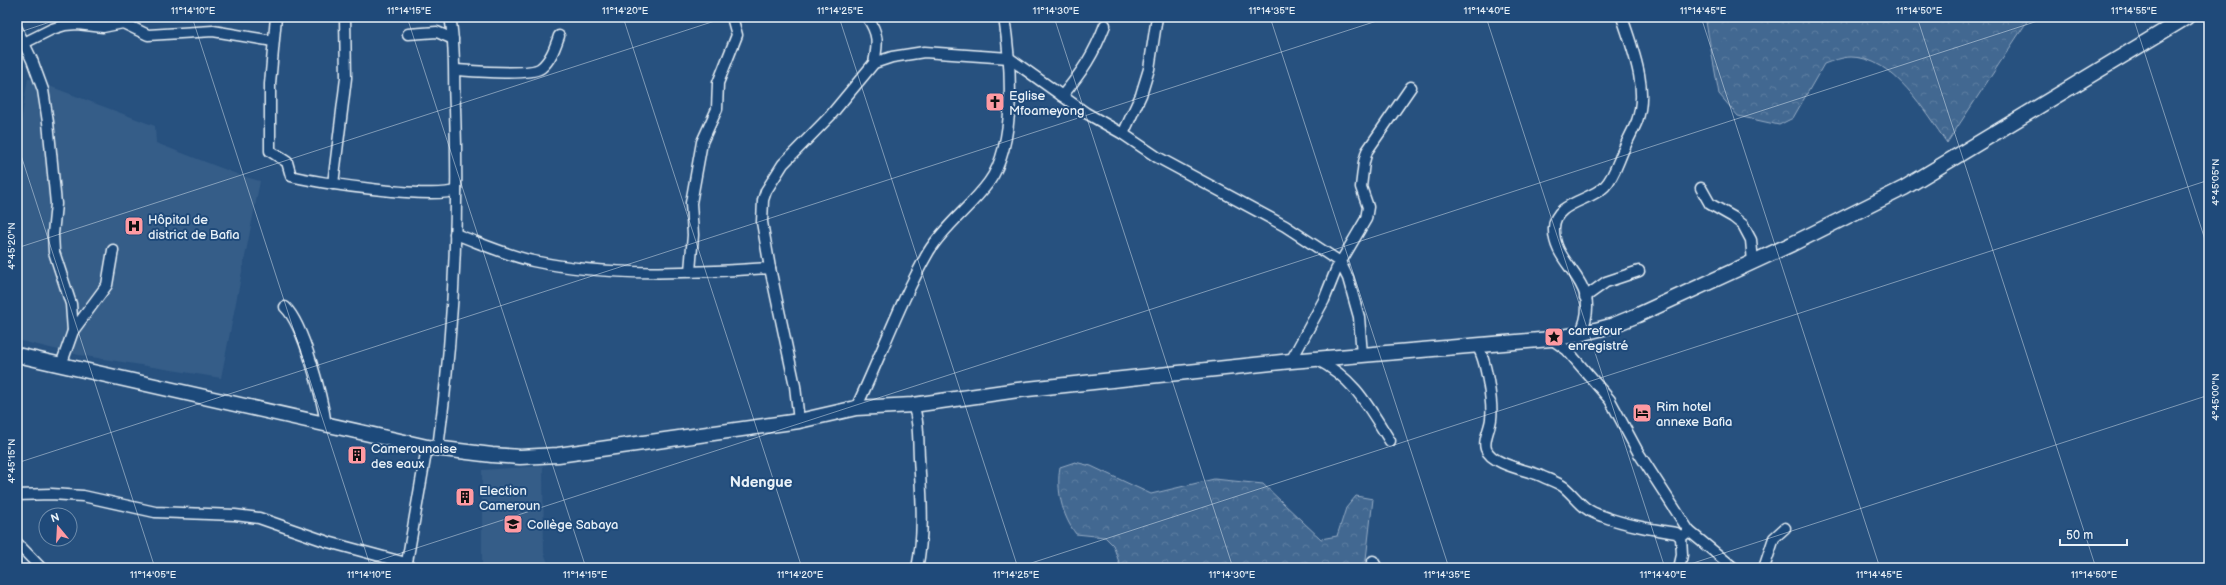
<svg xmlns="http://www.w3.org/2000/svg" width="2226" height="585" viewBox="0 0 2226 585" font-family="'Balsamiq Sans',sans-serif">
  <style>
    .built { fill: #355d88 }
    .forest { fill: url(#forest-crowns); stroke: #96acc4 }
    .lines { fill: none; stroke-linecap: round; stroke-linejoin: round }
    .minor-casing { stroke: #e8f1f8; stroke-width: 13 }
    .secondary-casing { stroke: #e8f1f8; stroke-width: 17 }
    .minor { stroke: #1f4a7a; stroke-width: 10 }
    .secondary { stroke: #1f4a7a; stroke-width: 14 }
    .ticks { fill: none; stroke: #e8f1f8; stroke-width: 1; stroke-opacity: 0.45 }
    .labels { text-anchor: middle; stroke-width: 4; stroke-linejoin: round; paint-order: stroke }
    .poi-label { font-size: 13px; fill: #e8f1f8; stroke: #1f4a7a; text-anchor: start }
    .quarter-label { font-size: 15px; font-weight: bold; fill: #e8f1f8; stroke: #1f4a7a }
    .neatline { fill: none; stroke: #e8f1f8; stroke-width: 1.5 }
    .ticks-label { font-size: 10px; text-anchor: middle; fill: #e8f1f8 }
  </style>
  <defs>
    <pattern id="forest-crowns" width="20" height="18" patternUnits="userSpaceOnUse"><rect width="20" height="18" fill="#436891"/><path d="M2 6a3 3 0 1 1 6 0M12 15a3 3 0 1 1 6 0" fill="none" stroke="#5e7ea1"/></pattern>
  </defs>
  <rect width="100%" height="100%" fill="#27517f"/>
  <filter id="ink" filterUnits="userSpaceOnUse"><feTurbulence type="fractalNoise" baseFrequency=".025" numOctaves="2"/><feDisplacementMap in="SourceGraphic" scale="8" xChannelSelector="R" yChannelSelector="G"/><feConvolveMatrix kernelMatrix="1 2 1 2 8 2 1 2 1" color-interpolation-filters="sRGB"/></filter>
  <g filter="url(#ink)">
    <!-- built -->
    <g class="built">
      <path d="M28 78 155 126 156 143 242 176 260 181 221 378 79 355 17 340V148Z"/>
      <path d="M543 466 544 553 550 568H482V470Z"/>
    </g>
    <!-- forest -->
    <g class="forest">
      <path d="M1707 17H2030L1947 143C1926 113 1894 57 1851 57 1843 57 1832 61 1824 64L1793 118 1779 125 1738 116 1719 94 1706 22Z"/>
      <path d="M1075 462 1091 466 1151 494 1214 479 1263 484 1321 539 1337 536 1346 508 1356 496 1373 499 1365 568H1121L1113 545 1105 537 1076 534C1062 516 1056 489 1060 467Z"/>
    </g>
    <g class="lines">
      <!-- minor casing -->
      <g class="minor-casing">
        <g id="minor">
          <path d="M276 17 270 84V151L287 162 291 176C316 183 436 200 456 190"/>
          <path d="M867 17C879 34 878 43 874 63"/>
          <path d="M17 29 32 60 43 90 48 122 56 204 53 234 54 252 71 304 73 331 61 365"/>
          <path d="M408 34 437 32 453 39"/>
          <path d="M24 43 52 29 65 25 77 24 103 27 123 23 148 35 213 31 273 41"/>
          <path d="M456 70C471 71 531 76 541 68 551 60 555 47 559 36"/>
          <path d="M1062 96C1082 72 1094 54 1105 25"/>
          <path d="M1123 134 1141 95 1149 69 1157 17"/>
          <path d="M333 184 346 78 345 17"/>
          <path d="M1701 188 1710 204 1733 217 1743 225 1751 240 1753 262"/>
          <path d="M455 234C480 243 506 255 533 261 608 277 693 273 770 268L795 386 799 421"/>
          <path d="M770 268 762 222 763 200 766 191 783 164 830 116 874 63 892 57 924 52 1009 58 1086 113 1123 134 1157 157 1285 226 1340 262 1348 278 1359 317 1362 355"/>
          <path d="M690 271 693 235 691 203 702 142 717 109 718 83 737 35 732 17"/>
          <path d="M1585 297 1606 282 1639 271"/>
          <path d="M285 307C304 325 322 397 326 425"/>
          <path d="M73 331 107 285 113 250"/>
          <path d="M1580 334C1606 281 1552 268 1554 228 1554 202 1591 201 1605 186 1614 177 1618 162 1623 151 1627 141 1633 131 1637 121 1649 88 1632 48 1622 17"/>
          <path d="M1551 339 1567 350 1610 400 1638 452 1689 531 1734 568"/>
          <path d="M1477 346C1486 358 1493 404 1491 419 1490 429 1483 440 1486 449 1491 464 1526 470 1539 475 1547 479 1557 482 1564 487 1579 500 1581 509 1602 516 1626 525 1651 529 1676 533L1681 537 1689 531"/>
          <path d="M1316 359C1355 379 1368 406 1390 441"/>
          <path d="M1291 361 1324 300 1336 270 1366 219 1368 207 1361 187 1364 162 1367 151 1411 87"/>
          <path d="M913 405C919 421 918 439 919 457 921 493 925 532 917 568"/>
          <path d="M856 408C881 356 900 301 929 251 945 225 971 207 989 182 1017 143 1011 63 1004 17"/>
          <path d="M438 448C453 336 459 221 455 108 453 77 456 47 450 17"/>
          <path d="M17 495 51 494 83 496 155 512 235 515 259 518 328 542 406 563"/>
          <path d="M17 543 41 568"/>
          <path d="M1373 561 1377 568"/>
          <path d="M406 568 427 447"/>
          <path d="M1679 568 1682 555 1681 537"/>
          <path d="M1764 568 1774 538 1785 528"/>
        </g>
      </g>
      <!-- secondary casing -->
      <g class="secondary-casing">
        <path id="secondary" d="M17 355 427 447 492 455 520 457 558 455 799 421 856 408 913 405 1018 390 1291 361 1551 339 1580 334 1611 326 1638 315 1792 244 1904 188 2187 17"/>
      </g>
      <!-- minor -->
      <use href="#minor" class="minor"/>
      <!-- secondary -->
      <use href="#secondary" class="secondary"/>
    </g>
  </g>
  <!-- ticks -->
  <path class="ticks" d="M192 17 371 568M407 17 586 568M623 17 802 568M839 17 1018 568M1054 17 1233 568M1270 17 1449 568M1486 17 1665 568M1701 17 1880 568M1917 17 2096 568M2133 17 2209 252M17 33 65 17M17 143 155 568M17 248 727 17M17 463 1389 17M355 568 2050 17M1016 568 2209 180M1678 568 2209 395"/>
  <!-- icons -->
  <defs>
    <g id="church-square" transform="scale(1)"><rect x="-9" y="-9" width="18" height="18" rx="4" fill="#ff9aa2" stroke="#1f4a7a"/><path d="M-1.2-6h2.4v3.5h3.3v2.4h-3.3V6h-2.4V-.1h-3.3v-2.4h3.3Z" fill="#111"/></g>
    <g id="hospital-square" transform="scale(1)"><rect x="-9" y="-9" width="18" height="18" rx="4" fill="#ff9aa2" stroke="#1f4a7a"/><path d="M-5-5h3v3.5h4V-5h3V5h-3V1.5h-4V5h-3Z" fill="#111"/></g>
    <g id="sight-square" transform="scale(1)"><rect x="-9" y="-9" width="18" height="18" rx="4" fill="#ff9aa2" stroke="#1f4a7a"/><path d="M0-6L1.8-2.2L6-1.7L2.9 1.2L3.7 5.4L0 3.3L-3.7 5.4L-2.9 1.2L-6-1.7L-1.8-2.2Z" fill="#111"/></g>
    <g id="hotel-square" transform="scale(1)"><rect x="-9" y="-9" width="18" height="18" rx="4" fill="#ff9aa2" stroke="#1f4a7a"/><path d="M-6-4.5h1.5V1H6V5H4.5V3h-9V5H-6ZM-4 0a1.8 1.8 0 1 1 3.6 0ZM.5 0V-2.5h3Q6-2.5 6 0Z" fill="#111"/></g>
    <g id="building-square" transform="scale(1)"><rect x="-9" y="-9" width="18" height="18" rx="4" fill="#ff9aa2" stroke="#1f4a7a"/><path d="M-4-6H4V6H1V3H-1V6H-4ZM-2.5-4.3h1.7v1.8h-1.7ZM.8-4.3h1.7v1.8H.8ZM-2.5-1h1.7V.8h-1.7ZM.8-1h1.7V.8H.8Z" fill="#111"/></g>
    <g id="university-square" transform="scale(1)"><rect x="-9" y="-9" width="18" height="18" rx="4" fill="#ff9aa2" stroke="#1f4a7a"/><path d="M0-5L7-2L0 1L-7-2ZM-4 1L0 2.5L4 1V4Q0 6-4 4Z" fill="#111"/></g>
  </defs>
  <g fill-rule="evenodd">
    <use href="#church-square" x="995" y="102"/>
    <use href="#hospital-square" x="134" y="226"/>
    <use href="#sight-square" x="1554" y="337"/>
    <use href="#hotel-square" x="1642" y="413"/>
    <use href="#building-square" x="357" y="455"/>
    <use href="#building-square" x="465" y="497"/>
    <use href="#university-square" x="513" y="524"/>
  </g>
  <g class="labels">
    <!-- poi labels -->
    <g class="poi-label">
      <text x="1009" y="100">Eglise<tspan x="1009" dy="15">Mfoameyong</tspan></text>
      <text x="148" y="224">Hôpital de<tspan x="148" dy="15">district de Bafia</tspan></text>
      <text x="1568" y="335">carrefour<tspan x="1568" dy="15">enregistré</tspan></text>
      <text x="1656" y="411">Rim hotel<tspan x="1656" dy="15">annexe Bafia</tspan></text>
      <text x="371" y="453">Camerounaise<tspan x="371" dy="15">des eaux</tspan></text>
      <text x="479" y="495">Election<tspan x="479" dy="15">Cameroun</tspan></text>
      <text x="527" y="529">Collège Sabaya</text>
    </g>
    <!-- quarter labels -->
    <g class="quarter-label">
      <text x="761" y="487">Ndengue</text>
    </g>
  </g>
  <!-- margin -->
  <rect width="2226" height="585" fill="none" stroke="#1f4a7a" stroke-width="44"/>
  <!-- north arrow -->
  <g transform="translate(58 527) rotate(342)"><circle r="19" fill="#1f4a7a" stroke="#6f8dac"/>
  <path d="M0-3L7 15L0 10L-7 15Z" fill="#ff9aa2"/>
  <text y="-6" font-size="11" font-weight="bold" text-anchor="middle" fill="#e8f1f8">N</text>
  </g>
  <!-- scale -->
  <path d="M2060 539v6h67v-6" fill="none" stroke="#e8f1f8" stroke-width="2"/>
  <text x="2066" y="539" font-size="12" fill="#e8f1f8" stroke="#1f4a7a" stroke-width="3" paint-order="stroke">50 m</text>
  <rect x="22" y="22" width="2182" height="541" class="neatline"/>
  <g class="ticks-label">
    <text x="193" y="14">11°14'10"E</text>
    <text x="409" y="14">11°14'15"E</text>
    <text x="625" y="14">11°14'20"E</text>
    <text x="840" y="14">11°14'25"E</text>
    <text x="1056" y="14">11°14'30"E</text>
    <text x="1272" y="14">11°14'35"E</text>
    <text x="1487" y="14">11°14'40"E</text>
    <text x="1703" y="14">11°14'45"E</text>
    <text x="1919" y="14">11°14'50"E</text>
    <text x="2134" y="14">11°14'55"E</text>
    <text transform="translate(2215 182) rotate(-90)" y="4">4°45'05"N</text>
    <text transform="translate(11 246) rotate(-90)" y="4">4°45'20"N</text>
    <text transform="translate(2215 397) rotate(-90)" y="4">4°45'00"N</text>
    <text transform="translate(11 461) rotate(-90)" y="4">4°45'15"N</text>
    <text x="153" y="578">11°14'05"E</text>
    <text x="369" y="578">11°14'10"E</text>
    <text x="585" y="578">11°14'15"E</text>
    <text x="800" y="578">11°14'20"E</text>
    <text x="1016" y="578">11°14'25"E</text>
    <text x="1232" y="578">11°14'30"E</text>
    <text x="1447" y="578">11°14'35"E</text>
    <text x="1663" y="578">11°14'40"E</text>
    <text x="1879" y="578">11°14'45"E</text>
    <text x="2094" y="578">11°14'50"E</text>
  </g>
</svg>
